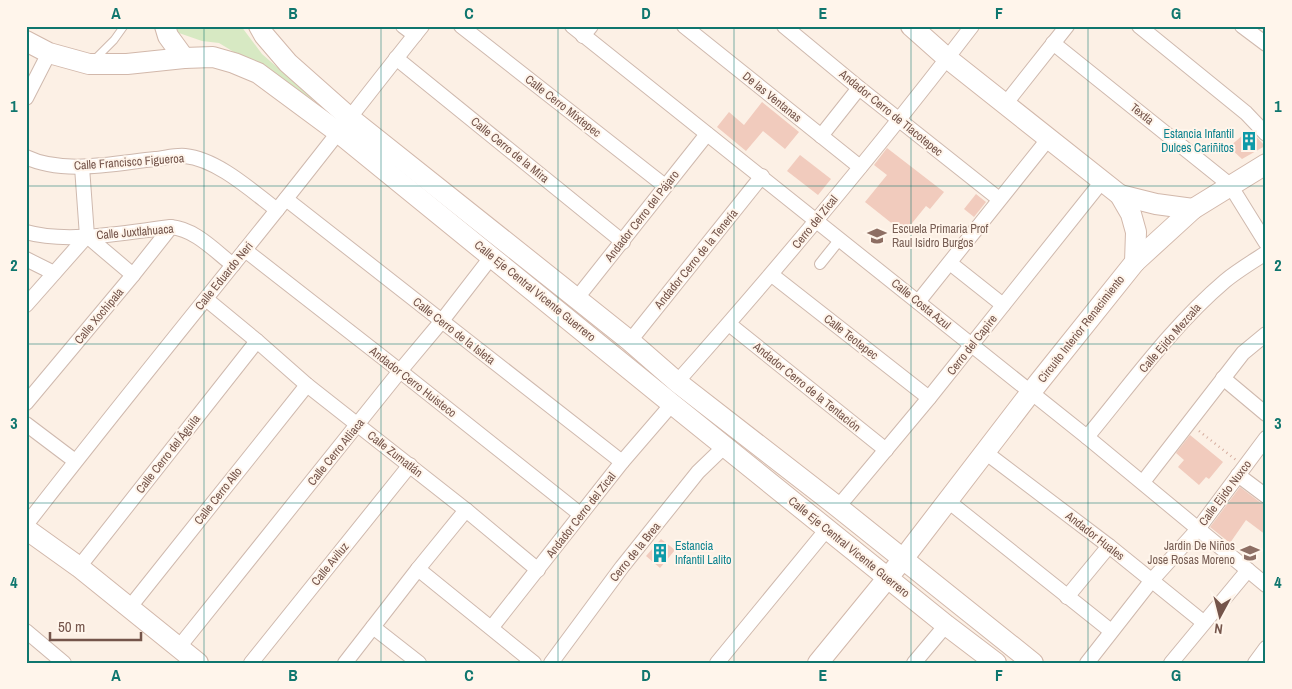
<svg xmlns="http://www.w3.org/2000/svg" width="1292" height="689" viewBox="0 0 1292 689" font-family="'Archivo Narrow',sans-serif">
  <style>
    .green { fill: #d7e9c3 }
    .building { fill: #f1cbbd }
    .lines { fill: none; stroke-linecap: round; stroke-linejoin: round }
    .service-casing { stroke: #cfb9ae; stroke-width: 9 }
    .pedestrian-casing { stroke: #cfb9ae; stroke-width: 12 }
    .minor-casing { stroke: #cfb9ae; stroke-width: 16 }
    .secondary-casing { stroke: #d2b8ab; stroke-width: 22 }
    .path { stroke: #d6aea0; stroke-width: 2.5; stroke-dasharray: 1 4; stroke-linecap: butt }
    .service { stroke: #fff; stroke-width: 7 }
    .pedestrian { stroke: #fff; stroke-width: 10 }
    .minor { stroke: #fff; stroke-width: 14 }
    .secondary { stroke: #fff; stroke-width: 20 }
    .grid { fill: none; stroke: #0f766e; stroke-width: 1; stroke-opacity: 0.55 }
    .labels { text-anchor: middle; stroke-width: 4; stroke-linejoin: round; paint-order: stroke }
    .street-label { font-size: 12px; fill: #74544a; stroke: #fff5eb }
    .culture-label { font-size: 12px; fill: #0d838f; stroke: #fff5eb; text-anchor: end }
    .education-label { font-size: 12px; fill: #785e54; stroke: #fff5eb; text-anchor: start }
    .neatline { fill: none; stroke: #0f766e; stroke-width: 2 }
    .grid-label { font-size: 16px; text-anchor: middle; font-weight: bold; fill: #0f766e }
  </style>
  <rect width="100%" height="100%" fill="#fcf0e5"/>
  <!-- green -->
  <path class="green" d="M174 26H241L262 54 318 103 219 43 202 41 176 32Z"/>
  <!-- building -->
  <g class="building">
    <path d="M762 102 799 132 785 149 763 131 746 151 717 127 729 112 744 125Z"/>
    <path d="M1251 131 1265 146 1242 159 1229 147 1243 135 1245 136Z"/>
    <path d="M887 148 944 192 930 209 926 206 904 233 865 202 887 175 874 165Z"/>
    <path d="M800 155 831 179 818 195 787 171Z"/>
    <path d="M976 194 986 202 974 217 964 209Z"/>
    <path d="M1190 435 1223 462 1209 479 1206 477 1199 485 1178 467 1184 460 1176 453Z"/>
    <path d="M1240 487 1261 503 1266 505V535L1246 520 1230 543 1210 527Z"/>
    <path d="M661 539 675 550 660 568 646 556Z"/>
  </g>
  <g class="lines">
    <!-- service casing -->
    <g class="service-casing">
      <path id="service" d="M93 61 114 40 124 26"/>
    </g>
    <!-- pedestrian casing -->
    <g class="pedestrian-casing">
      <path id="pedestrian" d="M820 264 840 239"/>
    </g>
    <!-- minor casing -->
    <g class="minor-casing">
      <g id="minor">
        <path d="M403 26 415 35"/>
        <path d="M461 26 665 186"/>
        <path d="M572 26 1087 437 1266 585"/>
        <path d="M684 26 860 167"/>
        <path d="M784 26 859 88 999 199"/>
        <path d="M1139 26 1246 113 1266 134"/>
        <path d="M1242 26 1266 44"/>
        <path d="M583 36 591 26"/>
        <path d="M1053 43 1230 185 1266 243"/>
        <path d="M396 58 623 242"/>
        <path d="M26 98 49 53"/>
        <path d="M1006 103 1067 26"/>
        <path d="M821 136 859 88"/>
        <path d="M26 157C63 175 116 163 155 159 165 158 176 155 185 156 217 159 252 191 277 210"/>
        <path d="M286 199 622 462"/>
        <path d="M26 232C68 244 127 232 171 227 195 229 215 251 233 265"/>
        <path d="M87 236 133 275"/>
        <path d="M245 250 400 371 580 514"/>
        <path d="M26 259 54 273"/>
        <path d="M950 263 1003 305"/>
        <path d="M772 275 929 398"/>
        <path d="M577 298 707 134"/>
        <path d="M206 299 257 341 307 385 466 510 538 570"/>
        <path d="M918 302 1049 138"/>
        <path d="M26 305 87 236 82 167"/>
        <path d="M729 324 886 450"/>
        <path d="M630 341 762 176"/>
        <path d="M1223 378 1266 414"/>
        <path d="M677 382C779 267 878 149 972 26"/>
        <path d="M26 403 133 275 171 227"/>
        <path d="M26 424 75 461"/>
        <path d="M1087 437C1131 384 1172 326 1225 281 1237 271 1252 262 1266 253"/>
        <path d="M985 452 1109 546 1203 622"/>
        <path d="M1238 475 1266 496"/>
        <path d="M1143 482 1243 353 1266 334"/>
        <path d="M948 501 1111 631"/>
        <path d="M838 507 929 398 1103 180"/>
        <path d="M26 525C108 419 193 315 277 210 326 149 373 87 422 26"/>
        <path d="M79 567 257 341"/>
        <path d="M418 569 534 663"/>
        <path d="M1067 597 1109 546"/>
        <path d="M130 607 307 385"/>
        <path d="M373 627 419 663"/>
        <path d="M492 627 622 462 672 404"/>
        <path d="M26 631 64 663"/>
        <path d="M179 647 400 371 441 322 492 256"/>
        <path d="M251 663 410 465"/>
        <path d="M345 663 418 569 466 510"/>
        <path d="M551 663 622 567 698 472 725 446"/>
        <path d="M717 663 827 529"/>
        <path d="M914 663 946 625"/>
        <path d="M1087 663 1152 580 1198 529 1266 438"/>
        <path d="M1171 663 1248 570"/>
        <path d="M1255 663 1266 648"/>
      </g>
    </g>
    <!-- secondary casing -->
    <g class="secondary-casing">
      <g id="secondary">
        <path d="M165 26 168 36 184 58"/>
        <path d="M259 26 264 35 288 63 350 118 630 341 677 382 838 507 1033 663"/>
        <path d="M26 41 49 53 89 64H127L184 58 213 57 234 63 258 73 339 133 672 404 946 625 996 663"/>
        <path d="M1120 195 1156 204 1193 209"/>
        <path d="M1135 262 1193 209 1266 164"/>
        <path d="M26 529 79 567 198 663"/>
        <path d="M818 663 903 559 1031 392 1135 262 1136 232 1131 214 1120 195 947 58 911 26"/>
      </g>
    </g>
    <!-- path -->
    <path class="path" d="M1199 431 1236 460"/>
    <!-- service -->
    <use href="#service" class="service"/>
    <!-- pedestrian -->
    <use href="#pedestrian" class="pedestrian"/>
    <!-- minor -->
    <use href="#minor" class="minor"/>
    <!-- secondary -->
    <use href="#secondary" class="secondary"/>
  </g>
  <!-- grid -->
  <path class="grid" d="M204 26V663M381 26V663M558 26V663M734 26V663M911 26V663M1088 26V663M26 186H1266M26 344H1266M26 503H1266"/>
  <!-- icons -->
  <defs>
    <g id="building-bare" transform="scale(1.5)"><path d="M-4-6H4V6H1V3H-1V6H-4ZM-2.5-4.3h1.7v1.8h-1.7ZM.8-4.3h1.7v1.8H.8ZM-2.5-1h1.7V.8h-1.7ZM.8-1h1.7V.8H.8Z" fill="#0f9aa8" stroke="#fff5eb" stroke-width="2.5" paint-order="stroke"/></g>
    <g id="school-bare" transform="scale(1.5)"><path d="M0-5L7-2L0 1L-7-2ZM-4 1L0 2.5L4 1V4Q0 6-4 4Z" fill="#8d6e63" stroke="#fff5eb" stroke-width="2.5" paint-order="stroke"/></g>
  </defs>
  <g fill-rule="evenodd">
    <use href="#building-bare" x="1249" y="141"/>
    <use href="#school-bare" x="877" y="236"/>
    <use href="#building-bare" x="660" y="553"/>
    <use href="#school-bare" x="1250" y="553"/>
  </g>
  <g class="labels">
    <!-- street labels -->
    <g class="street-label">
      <text transform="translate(772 97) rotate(39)" y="4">De las Ventanas</text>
      <text transform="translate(563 106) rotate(38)" y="4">Calle Cerro Mixtepec</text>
      <text transform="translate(891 113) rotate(39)" y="4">Andador Cerro de Tlacotepec</text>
      <text transform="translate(1142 114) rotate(39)" y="4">Textla</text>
      <text transform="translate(510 150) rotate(39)" y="4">Calle Cerro de la Mira</text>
      <text transform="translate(129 162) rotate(-4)" y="4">Calle Francisco Figueroa</text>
      <text transform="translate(642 216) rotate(-52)" y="4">Andador Cerro del Pájaro</text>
      <text transform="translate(815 222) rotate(-51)" y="4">Cerro del Zical</text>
      <text transform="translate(135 232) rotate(-5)" y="4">Calle Juxtlahuaca</text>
      <text transform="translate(696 259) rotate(-51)" y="4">Andador Cerro de la Tenería</text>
      <text transform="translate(224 276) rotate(-51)" y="4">Calle Eduardo Neri</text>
      <text transform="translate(535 291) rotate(39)" y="4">Calle Eje Central Vicente Guerrero</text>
      <text transform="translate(921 304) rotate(39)" y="4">Calle Costa Azul</text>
      <text transform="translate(99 316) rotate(-50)" y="4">Calle Xochipala</text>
      <text transform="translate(1081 329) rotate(-52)" y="4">Circuito Interior Renacimiento</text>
      <text transform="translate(454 331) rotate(38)" y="4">Calle Cerro de la Isleta</text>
      <text transform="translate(851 337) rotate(38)" y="4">Calle Teotepec</text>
      <text transform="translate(1170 338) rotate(-49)" y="4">Calle Ejido Mezcala</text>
      <text transform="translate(972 345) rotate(-52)" y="4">Cerro del Capire</text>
      <text transform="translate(413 382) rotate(38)" y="4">Andador Cerro Huisteco</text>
      <text transform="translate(807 387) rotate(39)" y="4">Andador Cerro de la Tentación</text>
      <text transform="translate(336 452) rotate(-51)" y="4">Calle Cerro Atliaca</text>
      <text transform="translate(168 454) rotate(-52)" y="4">Calle Cerro del Águila</text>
      <text transform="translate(395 454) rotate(38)" y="4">Calle Zumatlán</text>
      <text transform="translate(1225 493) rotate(-53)" y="4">Calle Ejido Nuxco</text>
      <text transform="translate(218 496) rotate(-52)" y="4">Calle Cerro Alto</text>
      <text transform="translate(581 515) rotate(-52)" y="4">Andador Cerro del Zical</text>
      <text transform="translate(1095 536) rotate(38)" y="4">Andador Huales</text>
      <text transform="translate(849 547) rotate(39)" y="4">Calle Eje Central Vicente Guerrero</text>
      <text transform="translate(635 552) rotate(-51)" y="4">Cerro de la Brea</text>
      <text transform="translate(330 564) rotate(-51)" y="4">Calle Aviluz</text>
    </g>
    <!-- culture labels -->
    <g class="culture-label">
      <text x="1234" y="138">Estancia Infantil<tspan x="1234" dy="14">Dulces Cariñitos</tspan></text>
      <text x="675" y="550" text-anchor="start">Estancia<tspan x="675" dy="14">Infantil Lalito</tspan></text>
    </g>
    <!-- education labels -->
    <g class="education-label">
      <text x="892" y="233">Escuela Primaria Prof<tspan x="892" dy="14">Raul Isidro Burgos</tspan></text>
      <text x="1235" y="550" text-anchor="end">Jardin De Niños<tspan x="1235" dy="14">Jose Rosas Moreno</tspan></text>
    </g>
  </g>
  <!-- border -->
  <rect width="1292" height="689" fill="none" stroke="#fff5eb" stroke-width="55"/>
  <!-- north arrow -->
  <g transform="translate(1220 616) rotate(187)" stroke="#fff5eb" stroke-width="4" paint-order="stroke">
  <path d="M0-4L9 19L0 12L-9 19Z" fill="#74544a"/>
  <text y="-8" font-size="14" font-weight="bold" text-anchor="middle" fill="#74544a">N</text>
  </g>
  <!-- scale -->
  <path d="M50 632v8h91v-8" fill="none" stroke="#74544a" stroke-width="2.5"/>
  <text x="58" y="632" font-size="15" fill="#74544a" stroke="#fff5eb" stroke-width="4" paint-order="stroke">50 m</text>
  <rect x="28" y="28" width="1236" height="634" class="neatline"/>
  <g class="grid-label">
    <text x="116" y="19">A</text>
    <text x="293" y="19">B</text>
    <text x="469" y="19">C</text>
    <text x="646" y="19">D</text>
    <text x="823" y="19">E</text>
    <text x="999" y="19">F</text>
    <text x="1176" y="19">G</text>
    <text x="14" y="112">1</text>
    <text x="1278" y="112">1</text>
    <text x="14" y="271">2</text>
    <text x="1278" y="271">2</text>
    <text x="14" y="429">3</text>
    <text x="1278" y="429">3</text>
    <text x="14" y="588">4</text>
    <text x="1278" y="588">4</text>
    <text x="116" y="681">A</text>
    <text x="293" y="681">B</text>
    <text x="469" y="681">C</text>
    <text x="646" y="681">D</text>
    <text x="823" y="681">E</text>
    <text x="999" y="681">F</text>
    <text x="1176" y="681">G</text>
  </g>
</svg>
